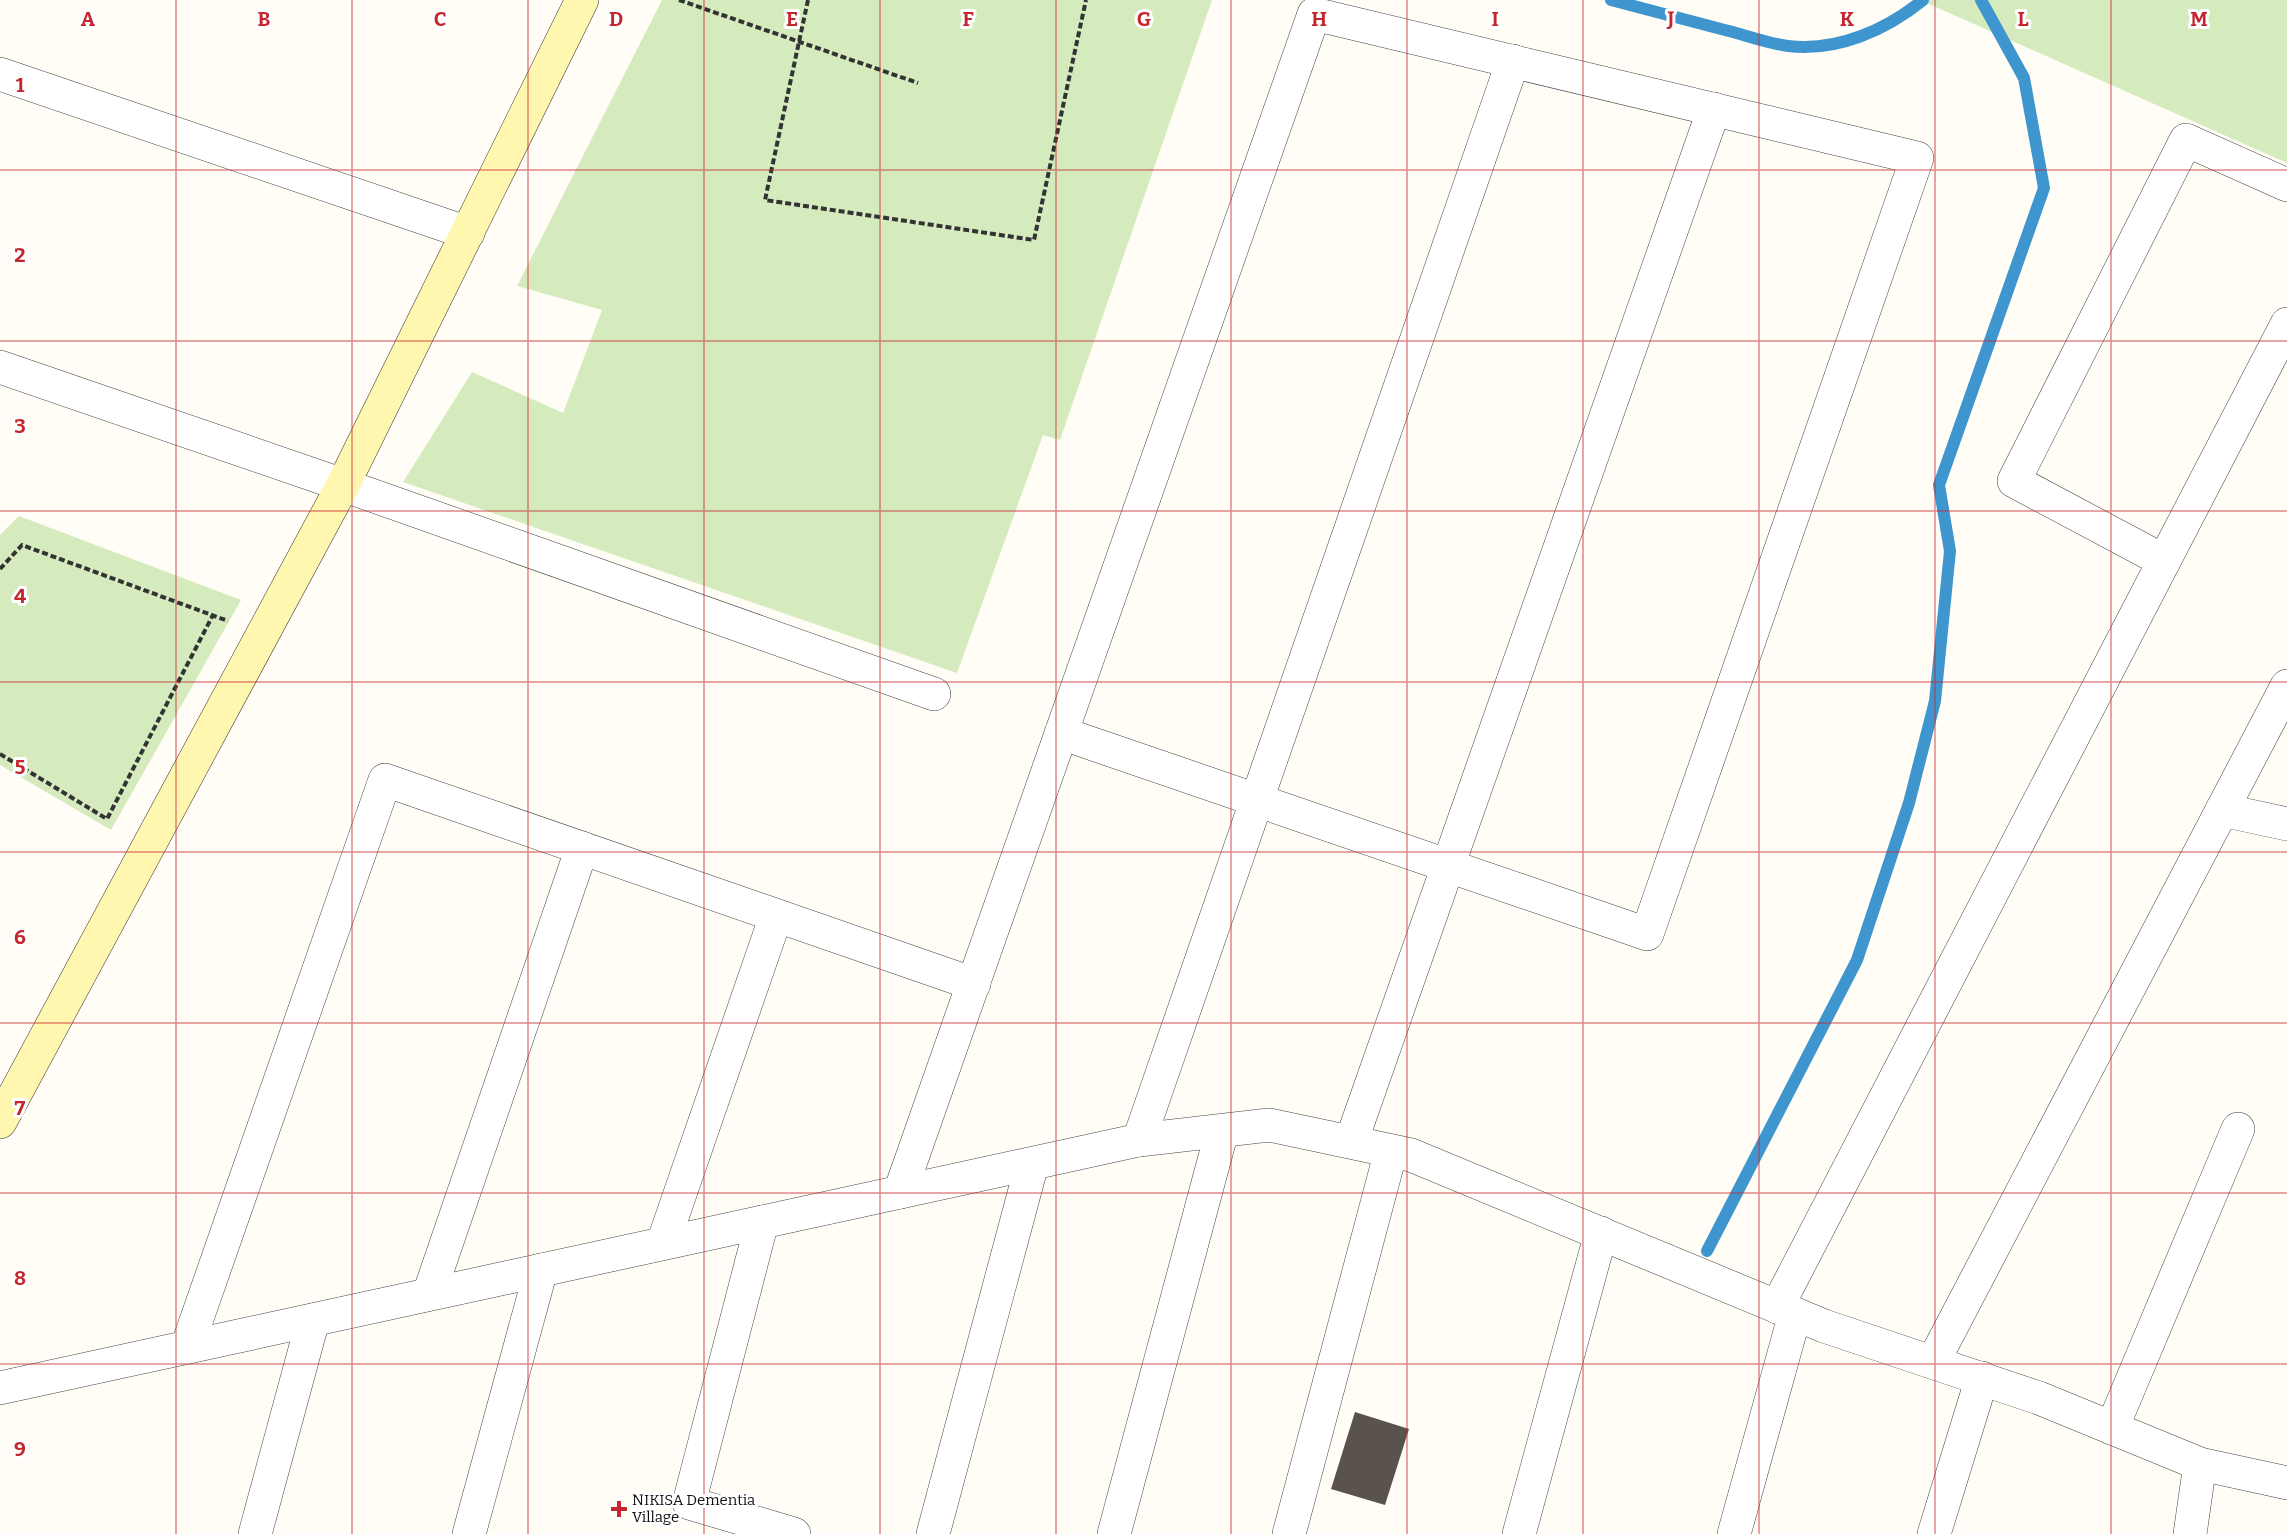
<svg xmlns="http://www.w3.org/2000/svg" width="2287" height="1534" viewBox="0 0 2287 1534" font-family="Bitter,serif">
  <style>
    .green { fill: #d5ebbd }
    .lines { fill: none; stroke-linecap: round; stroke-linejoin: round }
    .stream { stroke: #3f96cf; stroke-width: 12 }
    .building { fill: #5a524d }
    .street-casing { stroke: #444; stroke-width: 34 }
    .secondary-casing { stroke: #333; stroke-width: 34 }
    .path { stroke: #333; stroke-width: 4; stroke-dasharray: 6 3; stroke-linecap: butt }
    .street { stroke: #fff; stroke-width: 33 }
    .secondary { stroke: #fff6b0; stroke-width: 33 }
    .grid { fill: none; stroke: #c4262e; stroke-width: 1.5; stroke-opacity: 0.55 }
    .poi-dot { fill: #c4262e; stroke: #fff; stroke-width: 2 }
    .labels { text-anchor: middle; stroke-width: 6; stroke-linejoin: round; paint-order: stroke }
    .poi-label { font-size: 15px; fill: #111; stroke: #fff; text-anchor: start }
    .grid-label { font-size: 20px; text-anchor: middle; font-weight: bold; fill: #c4262e; stroke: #fff; stroke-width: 6; stroke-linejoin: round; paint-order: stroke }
  </style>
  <rect width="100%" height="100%" fill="#fffdf5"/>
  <!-- green -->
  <g class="green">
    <path d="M662 0H1212L1060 440 1043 435 957 673 403 482 472 372 563 413 602 310 517 286Z"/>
    <path d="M1920 0H2287V163Z"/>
    <path d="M19 516 241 600 111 830 0 765V535Z"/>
  </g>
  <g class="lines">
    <!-- stream -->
    <g class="stream">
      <path d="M1611 0C1648 10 1684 19 1721 29 1743 34 1766 43 1788 46 1837 52 1886 30 1923 0"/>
      <path d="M1707 1251 1857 960 1909 803 1935 701 1950 551 1939 485 2044 188 2024 78 1981 0"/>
    </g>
  </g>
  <!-- building -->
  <path class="building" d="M1355 1412 1409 1429 1385 1505 1331 1489Z"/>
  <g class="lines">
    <!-- street casing -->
    <g class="street-casing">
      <g id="street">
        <path d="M0 74 468 233"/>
        <path d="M0 367 343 485 934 694"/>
        <path d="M2164 561 2014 481 2186 140 2287 185"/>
        <path d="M2222 810 2287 824"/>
        <path d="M1139 1140 1513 61"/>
        <path d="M1351 1142 1714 109"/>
        <path d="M900 1192C1039 799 1176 406 1314 14L1917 158 1647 934 1061 733"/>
        <path d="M762 1222 689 1503 794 1534"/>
        <path d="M663 1243 776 916"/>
        <path d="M429 1294 582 848"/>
        <path d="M1777 1307 2287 324"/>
        <path d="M187 1347 385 780 974 984"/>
        <path d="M1933 1362 2287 686"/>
        <path d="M0 1388 1139 1140 1269 1125 1411 1155 1824 1326 2039 1398 2200 1464 2287 1483"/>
        <path d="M2112 1428 2238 1129"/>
        <path d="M255 1534 313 1320"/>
        <path d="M469 1534 541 1270"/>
        <path d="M933 1534 1032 1164"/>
        <path d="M1114 1534 1222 1131"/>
        <path d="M1289 1534 1391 1151"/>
        <path d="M1519 1534 1601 1233"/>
        <path d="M1734 1534 1795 1314"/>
        <path d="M1934 1534 1982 1378"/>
        <path d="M2190 1534 2200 1464"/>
      </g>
    </g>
    <!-- secondary casing -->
    <g class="secondary-casing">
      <path id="secondary" d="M0 1122 343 485 582 0"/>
    </g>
    <!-- path -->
    <g class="path">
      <path d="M679 0 918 83"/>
      <path d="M808 0 765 200 1034 240 1086 0"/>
      <path d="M0 569 22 545 228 621"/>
      <path d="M0 754 107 819 213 615"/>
    </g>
    <!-- street -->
    <use href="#street" class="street"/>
    <!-- secondary -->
    <use href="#secondary" class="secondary"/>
  </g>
  <!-- grid -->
  <path class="grid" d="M176 0V1534M352 0V1534M528 0V1534M704 0V1534M880 0V1534M1056 0V1534M1231 0V1534M1407 0V1534M1583 0V1534M1759 0V1534M1935 0V1534M2111 0V1534M0 170H2287M0 341H2287M0 511H2287M0 682H2287M0 852H2287M0 1023H2287M0 1193H2287M0 1364H2287"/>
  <!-- markers -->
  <path class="poi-dot" d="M616 1500h6v6h6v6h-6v6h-6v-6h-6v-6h6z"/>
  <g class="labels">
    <!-- poi labels -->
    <g class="poi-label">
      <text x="632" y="1505">NIKISA Dementia<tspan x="632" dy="17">Village</tspan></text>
    </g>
  </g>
  <g class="grid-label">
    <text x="88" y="26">A</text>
    <text x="264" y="26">B</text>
    <text x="440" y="26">C</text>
    <text x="616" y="26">D</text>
    <text x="792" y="26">E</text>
    <text x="968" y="26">F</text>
    <text x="1144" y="26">G</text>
    <text x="1319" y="26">H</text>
    <text x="1495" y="26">I</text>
    <text x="1671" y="26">J</text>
    <text x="1847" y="26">K</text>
    <text x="2023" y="26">L</text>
    <text x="2199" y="26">M</text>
    <text x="20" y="92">1</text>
    <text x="20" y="262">2</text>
    <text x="20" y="433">3</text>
    <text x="20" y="603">4</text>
    <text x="20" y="774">5</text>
    <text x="20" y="944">6</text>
    <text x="20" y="1115">7</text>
    <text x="20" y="1285">8</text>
    <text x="20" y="1456">9</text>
  </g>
</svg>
